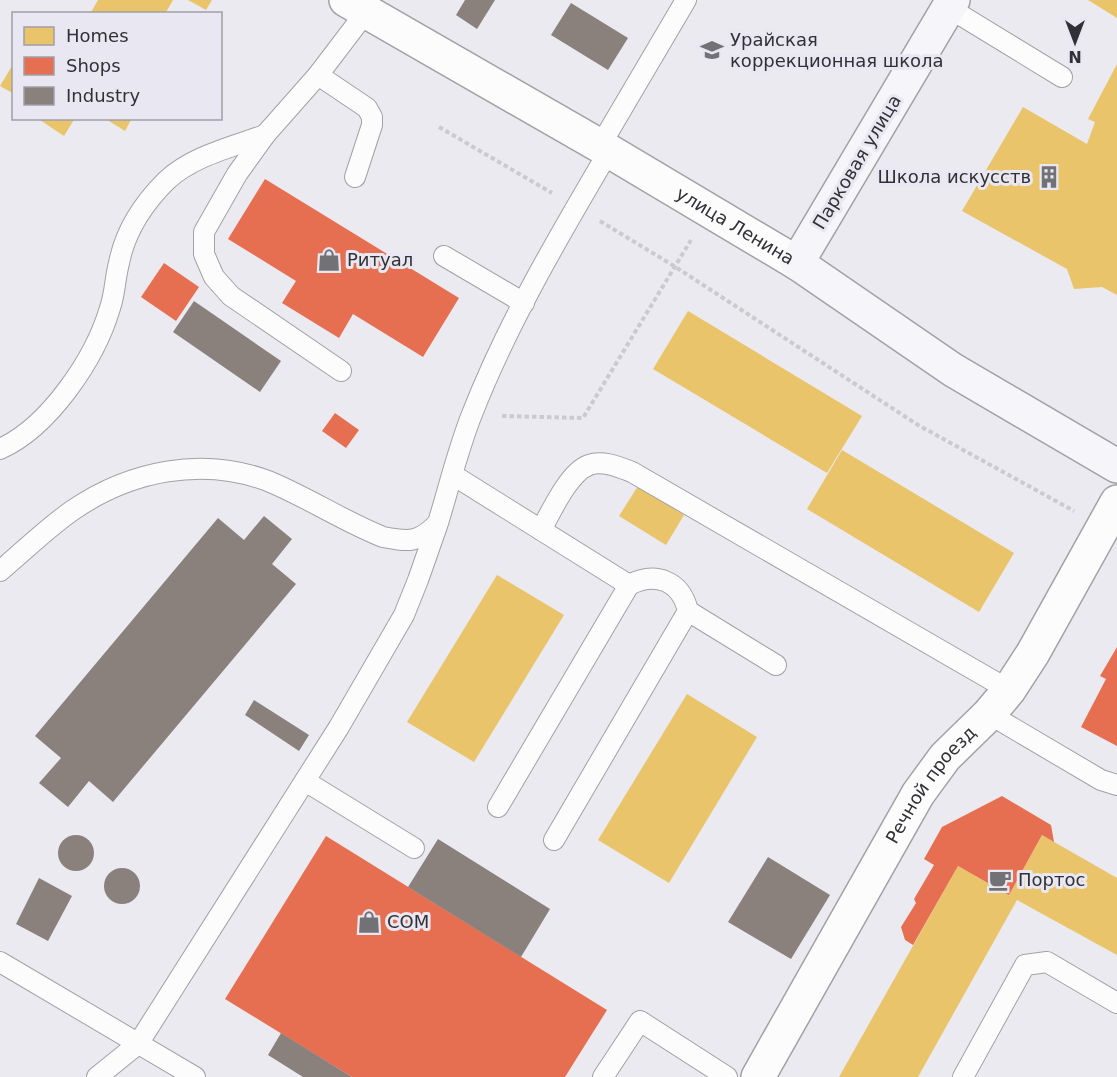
<svg xmlns="http://www.w3.org/2000/svg" width="1117" height="1077" viewBox="0 0 1117 1077" font-family="'DejaVu Sans',sans-serif">
  <style>
    .homes { fill: #e9c46a }
    .shops { fill: #e76f51 }
    .industry { fill: #8a817c }
    .lines { fill: none; stroke-linecap: round; stroke-linejoin: round }
    .service-casing { stroke: #a2a1a6; stroke-width: 22 }
    .minor-casing { stroke: #a2a1a6; stroke-width: 36 }
    .secondary-casing { stroke: #a2a1a6; stroke-width: 36 }
    .path { stroke: #cbcbcd; stroke-width: 4; stroke-dasharray: 4.5 3; stroke-linecap: butt }
    .service { stroke: #fcfcfd; stroke-width: 20 }
    .minor { stroke: #fcfcfd; stroke-width: 33 }
    .secondary { stroke: #f6f5f9; stroke-width: 33 }
    .labels { text-anchor: middle; stroke-width: 6; stroke-linejoin: round; paint-order: stroke }
    .poi-label { font-size: 18px; fill: #313135; stroke: #e9e8f2; text-anchor: start }
    .street-label { font-size: 18px; fill: #313135; stroke: #e9e8f2 }
  </style>
  <rect width="100%" height="100%" fill="#ebeaf0"/>
  <!-- homes -->
  <g class="homes">
    <path d="M98 0H173L165 14H90Z"/>
    <path d="M188 0H212L206 10Z"/>
    <path d="M1088 0H1117V18Z"/>
    <path d="M1117 64V295L1102 287 1074 289 1067 269 962 211 1023 107 1087 144 1095 122 1088 119Z"/>
    <path d="M12 66 14 67V94L0 86Z"/>
    <path d="M37 118H75L64 136Z"/>
    <path d="M110 118H132L125 131 109 121Z"/>
    <path d="M688 311 862 416 827 473 653 369Z"/>
    <path d="M842 450 1014 553 979 612 807 509Z"/>
    <path d="M638 486 684 515 666 545 619 516Z"/>
    <path d="M497 575 564 615 474 762 407 722Z"/>
    <path d="M687 694 757 737 669 883 598 840Z"/>
    <path d="M1042 835 1117 878V955L1017 900 918 1077H839L958 866 1009 895Z"/>
  </g>
  <!-- shops -->
  <g class="shops">
    <path d="M265 179 459 298 423 357 353 314 339 338 282 303 296 281 228 239Z"/>
    <path d="M164 263 199 287 176 321 141 297Z"/>
    <path d="M335 413 359 430 346 448 322 431Z"/>
    <path d="M1117 647V746L1081 727 1106 679 1100 676Z"/>
    <path d="M1002 796 1051 825 1054 842 1042 835 1009 895 958 866 913 945 905 940 901 927 916 903 914 899 934 865 924 859 942 827Z"/>
    <path d="M326 836 607 1010 565 1077H352L225 999Z"/>
  </g>
  <!-- industry -->
  <g class="industry">
    <path d="M465 0H495L477 29 456 15Z"/>
    <path d="M571 3 628 38 608 70 551 35Z"/>
    <path d="M194 301 281 361 260 392 173 332Z"/>
    <path d="M264 516 292 539 272 564 296 584 113 802 89 781 68 807 39 783 61 758 35 736 218 518 244 540Z"/>
    <path d="M254 700 309 735 299 751 245 715Z"/>
    <circle cx="76" cy="853" r="18"/>
    <path d="M438 839 550 909 521 957 408 887Z"/>
    <path d="M768 857 830 895 791 959 728 922Z"/>
    <circle cx="122" cy="886" r="18"/>
    <path d="M39 878 72 896 48 941 16 924Z"/>
    <path d="M281 1033 352 1077H303L268 1055Z"/>
  </g>
  <g class="lines">
    <!-- service casing -->
    <g class="service-casing">
      <g id="service">
        <path d="M949 8 1062 77"/>
        <path d="M318 75 367 108 372 117V125L355 177"/>
        <path d="M600 146 686 0"/>
        <path d="M444 256 524 303"/>
        <path d="M341 371 231 296 214 277 204 254V232L237 174 265 135 318 75 366 12"/>
        <path d="M0 449C49 427 95 359 110 308 115 294 115 278 119 263 125 232 143 204 166 181 192 156 232 147 265 135"/>
        <path d="M453 475 629 585 498 807"/>
        <path d="M541 530C551 512 569 472 589 465 603 460 619 467 632 472L1009 690"/>
        <path d="M0 571C24 551 47 528 73 510 130 471 202 456 268 481 307 497 343 521 383 537 409 542 419 543 438 523 449 487 458 449 472 414 508 322 559 236 609 151"/>
        <path d="M688 611 776 665"/>
        <path d="M989 714 1101 780 1117 785"/>
        <path d="M305 781 414 848"/>
        <path d="M554 840 688 611C681 581 656 571 629 585"/>
        <path d="M0 962 195 1077"/>
        <path d="M97 1077 138 1044 339 727 404 615 418 580 437 526"/>
        <path d="M603 1077 640 1021 727 1077"/>
        <path d="M963 1077 1025 965 1047 962 1117 1003"/>
      </g>
    </g>
    <!-- minor casing -->
    <g class="minor-casing">
      <g id="minor">
        <path id="s1" d="M346 0 609 151 797 263"/>
        <path id="s2" d="M758 1077 918 794 945 757 989 714 1009 690 1033 653 1117 502"/>
      </g>
    </g>
    <!-- secondary casing -->
    <g class="secondary-casing">
      <path id="secondary" d="M953 0 797 263 953 370 1117 466"/>
    </g>
    <!-- path -->
    <g class="path">
      <path d="M439 127 552 193"/>
      <path d="M600 221 674 266 918 425 1074 511"/>
      <path d="M502 416 583 418 691 240"/>
    </g>
    <!-- service -->
    <use href="#service" class="service"/>
    <!-- minor -->
    <use href="#minor" class="minor"/>
    <!-- secondary -->
    <use href="#secondary" class="secondary"/>
  </g>
  <!-- icons -->
  <defs>
    <g id="school-bare" transform="scale(1.8)"><path d="M0-5L7-2L0 1L-7-2ZM-4 1L0 2.5L4 1V4Q0 6-4 4Z" fill="#727276" stroke="#e9e8f2" stroke-width="2.5" paint-order="stroke"/></g>
    <g id="building-bare" transform="scale(1.8)"><path d="M-4-6H4V6H1V3H-1V6H-4ZM-2.5-4.3h1.7v1.8h-1.7ZM.8-4.3h1.7v1.8H.8ZM-2.5-1h1.7V.8h-1.7ZM.8-1h1.7V.8H.8Z" fill="#727276" stroke="#e9e8f2" stroke-width="2.5" paint-order="stroke"/></g>
    <g id="shop-bare" transform="scale(1.8)"><path d="M-5-2.5h2.3a2.7 3.5 0 0 1 5.4 0H5L5.5 6h-11ZM-1.5-2.5h3a1.5 2.3 0 0 0-3 0Z" fill="#727276" stroke="#e9e8f2" stroke-width="2.5" paint-order="stroke"/></g>
    <g id="cafe-bare" transform="scale(1.8)"><path d="M-5.5-4.5H6V0H3Q3 3.5 0 3.5H-2.5Q-5.5 3.5-5.5 0ZM3-3.2v2h1.7v-2ZM-6 4.5H4V6H-6Z" fill="#727276" stroke="#e9e8f2" stroke-width="2.5" paint-order="stroke"/></g>
  </defs>
  <g fill-rule="evenodd">
    <use href="#school-bare" x="712" y="50"/>
    <use href="#building-bare" x="1049" y="177"/>
    <use href="#shop-bare" x="329" y="260"/>
    <use href="#cafe-bare" x="1000" y="880"/>
    <use href="#shop-bare" x="369" y="922"/>
  </g>
  <g class="labels">
    <!-- poi labels -->
    <g class="poi-label">
      <text x="730" y="46">Урайская<tspan x="730" dy="21">коррекционная школа</tspan></text>
      <text x="1031" y="183" text-anchor="end">Школа искусств</text>
      <text x="347" y="266">Ритуал</text>
      <text x="1018" y="886">Портос</text>
      <text x="387" y="928">СОМ</text>
    </g>
    <!-- street labels -->
    <g class="street-label">
      <text transform="translate(857 162) rotate(-59)" y="6">Парковая улица</text>
      <text dy="6" stroke="none"><textPath href="#s1" startOffset="450">улица Ленина</textPath></text>
      <text dy="6" stroke="none"><textPath href="#s2" startOffset="340">Речной проезд</textPath></text>
    </g>
  </g>
  <!-- legend -->
  <rect x="12" y="12" width="210" height="108" fill="#e9e8f2" stroke="#9f9fa6" stroke-width="1.5"/>
  <rect x="24" y="27" width="30" height="18" fill="#e9c46a" stroke="#9f9fa6" stroke-width="1.5"/>
  <text x="66" y="42" font-size="18" fill="#313135">Homes</text>
  <rect x="24" y="57" width="30" height="18" fill="#e76f51" stroke="#9f9fa6" stroke-width="1.5"/>
  <text x="66" y="72" font-size="18" fill="#313135">Shops</text>
  <rect x="24" y="87" width="30" height="18" fill="#8a817c" stroke="#9f9fa6" stroke-width="1.5"/>
  <text x="66" y="102" font-size="18" fill="#313135">Industry</text>
  <!-- north arrow -->
  <g transform="translate(1075 42) rotate(180)" stroke="#e9e8f2" stroke-width="4.5" paint-order="stroke">
  <path d="M0-4.5L10 22L0 15L-10 22Z" fill="#313135"/>
  <text y="-9" font-size="16" font-weight="bold" text-anchor="middle" fill="#313135">N</text>
  </g>
</svg>
